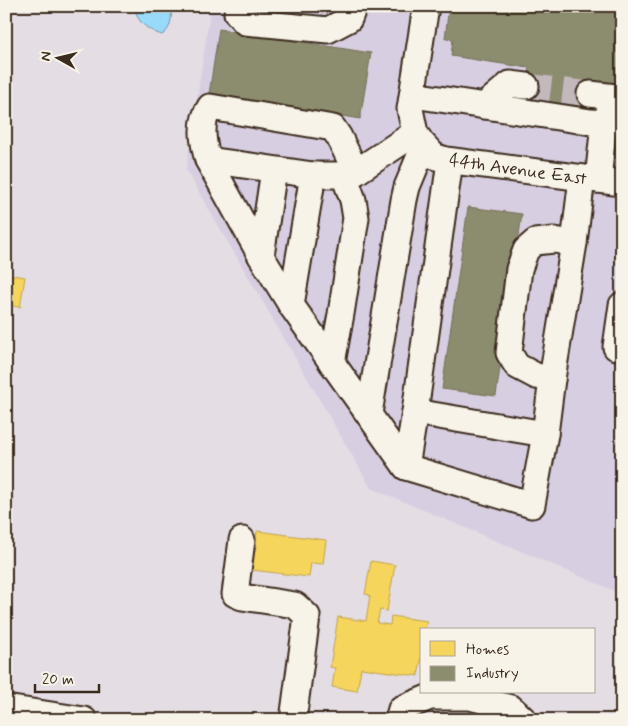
<svg xmlns="http://www.w3.org/2000/svg" width="628" height="726" viewBox="0 0 628 726" font-family="Mynerve,sans-serif">
  <style>
    .built { fill: #d8cee1 }
    .water { fill: #99dafb; stroke: #7394a3 }
    .homes { fill: #f6d55c; stroke: #bea249 }
    .industry { fill: #8c8c6e; stroke: #746f56 }
    .lines { fill: none; stroke-linecap: round; stroke-linejoin: round }
    .minor-tunnel { stroke: #c3b9bc; stroke-width: 25; stroke-dasharray: 25 12; stroke-linecap: butt }
    .minor-casing { stroke: #3b2a1e; stroke-width: 29 }
    .minor { stroke: #f7f3e8; stroke-width: 25 }
    .labels { text-anchor: middle; stroke-width: 5; stroke-linejoin: round; paint-order: stroke }
    .street-label { font-size: 18px; fill: #3b2a1e; stroke: #f7f3e8 }
  </style>
  <rect width="100%" height="100%" fill="#e5dde4"/>
  <filter id="ink" filterUnits="userSpaceOnUse"><feTurbulence type="fractalNoise" baseFrequency=".02" numOctaves="2"/><feDisplacementMap in="SourceGraphic" scale="10" xChannelSelector="R" yChannelSelector="G"/><feConvolveMatrix kernelMatrix="1 2 1 2 8 2 1 2 1" color-interpolation-filters="sRGB"/></filter>
  <g filter="url(#ink)">
    <!-- built -->
    <path class="built" d="M211 6H622V594L371 488 186 170Z"/>
    <!-- water -->
    <path class="water" d="M136 6H172C171 18 172 29 162 35 149 31 134 21 136 6Z"/>
    <!-- homes -->
    <g class="homes">
      <path d="M6 274 25 277 20 307 6 305Z"/>
      <path d="M257 531 326 540 323 564 311 563 309 577 252 570Z"/>
      <path d="M371 561 395 565 387 611 380 610 377 623 390 625 391 616 427 621 425 630H422V654L418 676 361 668 357 691 332 687 335 668 330 667 338 617 366 621 370 595 365 594Z"/>
    </g>
    <!-- industry -->
    <g class="industry">
      <path d="M449 6H622V86L591 82 586 114 524 105 529 68 451 56 453 39 445 38Z"/>
      <path d="M219 29 371 53 360 119 209 94Z"/>
      <path d="M468 207 522 214 496 396 442 389Z"/>
    </g>
    <g class="lines">
      <!-- minor-tunnel -->
      <path class="minor-tunnel" d="M526 86 590 94"/>
      <!-- minor casing -->
      <g class="minor-casing">
        <g id="minor">
          <path d="M238 6 237 13 245 22 328 30 349 19 354 6"/>
          <path d="M426 6 410 109 415 133 421 142 434 156 446 160 622 183"/>
          <path d="M590 94 616 97"/>
          <path d="M413 95 591 122 604 123"/>
          <path d="M484 106 510 84 526 86"/>
          <path d="M208 160 313 175H344L356 172 415 133"/>
          <path d="M450 161 415 412 545 434"/>
          <path d="M356 172 339 137 333 128 210 107C199 123 203 143 208 160L261 256 291 305 406 467 532 505 545 434 552 379 574 243 582 178"/>
          <path d="M598 180 604 123 616 97 622 98"/>
          <path d="M261 256 274 170"/>
          <path d="M291 305 313 175"/>
          <path d="M622 305 616 347 622 348"/>
          <path d="M332 363 341 314 356 218 353 200 344 175"/>
          <path d="M552 379 536 376 517 366 509 353 519 269 526 250 535 242 554 240 574 243"/>
          <path d="M369 414 404 200 407 187 424 146"/>
          <path d="M406 467 415 412"/>
          <path d="M242 540 235 594 242 597 295 605 307 616 293 720"/>
          <path d="M6 708 84 720"/>
          <path d="M398 720 401 709 430 697H470L511 708 524 720"/>
        </g>
      </g>
      <!-- minor -->
      <use href="#minor" class="minor"/>
    </g>
  </g>
  <g class="labels">
    <!-- street labels -->
    <g class="street-label">
      <text transform="translate(518 169) rotate(8)" y="6">44th Avenue East</text>
    </g>
  </g>
  <!-- margin -->
  <rect width="628" height="726" fill="none" stroke="#f7f3e8" stroke-width="25"/>
  <rect x="12" y="12" width="603" height="701" fill="none" stroke="#3b2a1e" stroke-width="2" filter="url(#ink)"/>
  <!-- legend -->
  <rect x="420" y="628" width="175" height="65" fill="#f7f3e8" stroke="#aca397"/>
  <rect x="430" y="641" width="25" height="15" fill="#f6d55c" stroke="#aca397"/>
  <text x="466" y="654" font-size="15" fill="#3b2a1e">Homes</text>
  <rect x="430" y="666" width="25" height="15" fill="#8c8c6e" stroke="#aca397"/>
  <text x="466" y="678" font-size="15" fill="#3b2a1e">Industry</text>
  <!-- north arrow -->
  <g transform="translate(58 58) rotate(278)" stroke="#f7f3e8" stroke-width="4" paint-order="stroke">
  <path d="M0-4L9 19L0 12L-9 19Z" fill="#3b2a1e"/>
  <text y="-8" font-size="14" font-weight="bold" text-anchor="middle" fill="#3b2a1e">N</text>
  </g>
  <!-- scale -->
  <path d="M35 684v8h64v-8" fill="none" stroke="#3b2a1e" stroke-width="2.5"/>
  <text x="42" y="684" font-size="15" fill="#3b2a1e" stroke="#f7f3e8" stroke-width="4" paint-order="stroke">20 m</text>
</svg>
